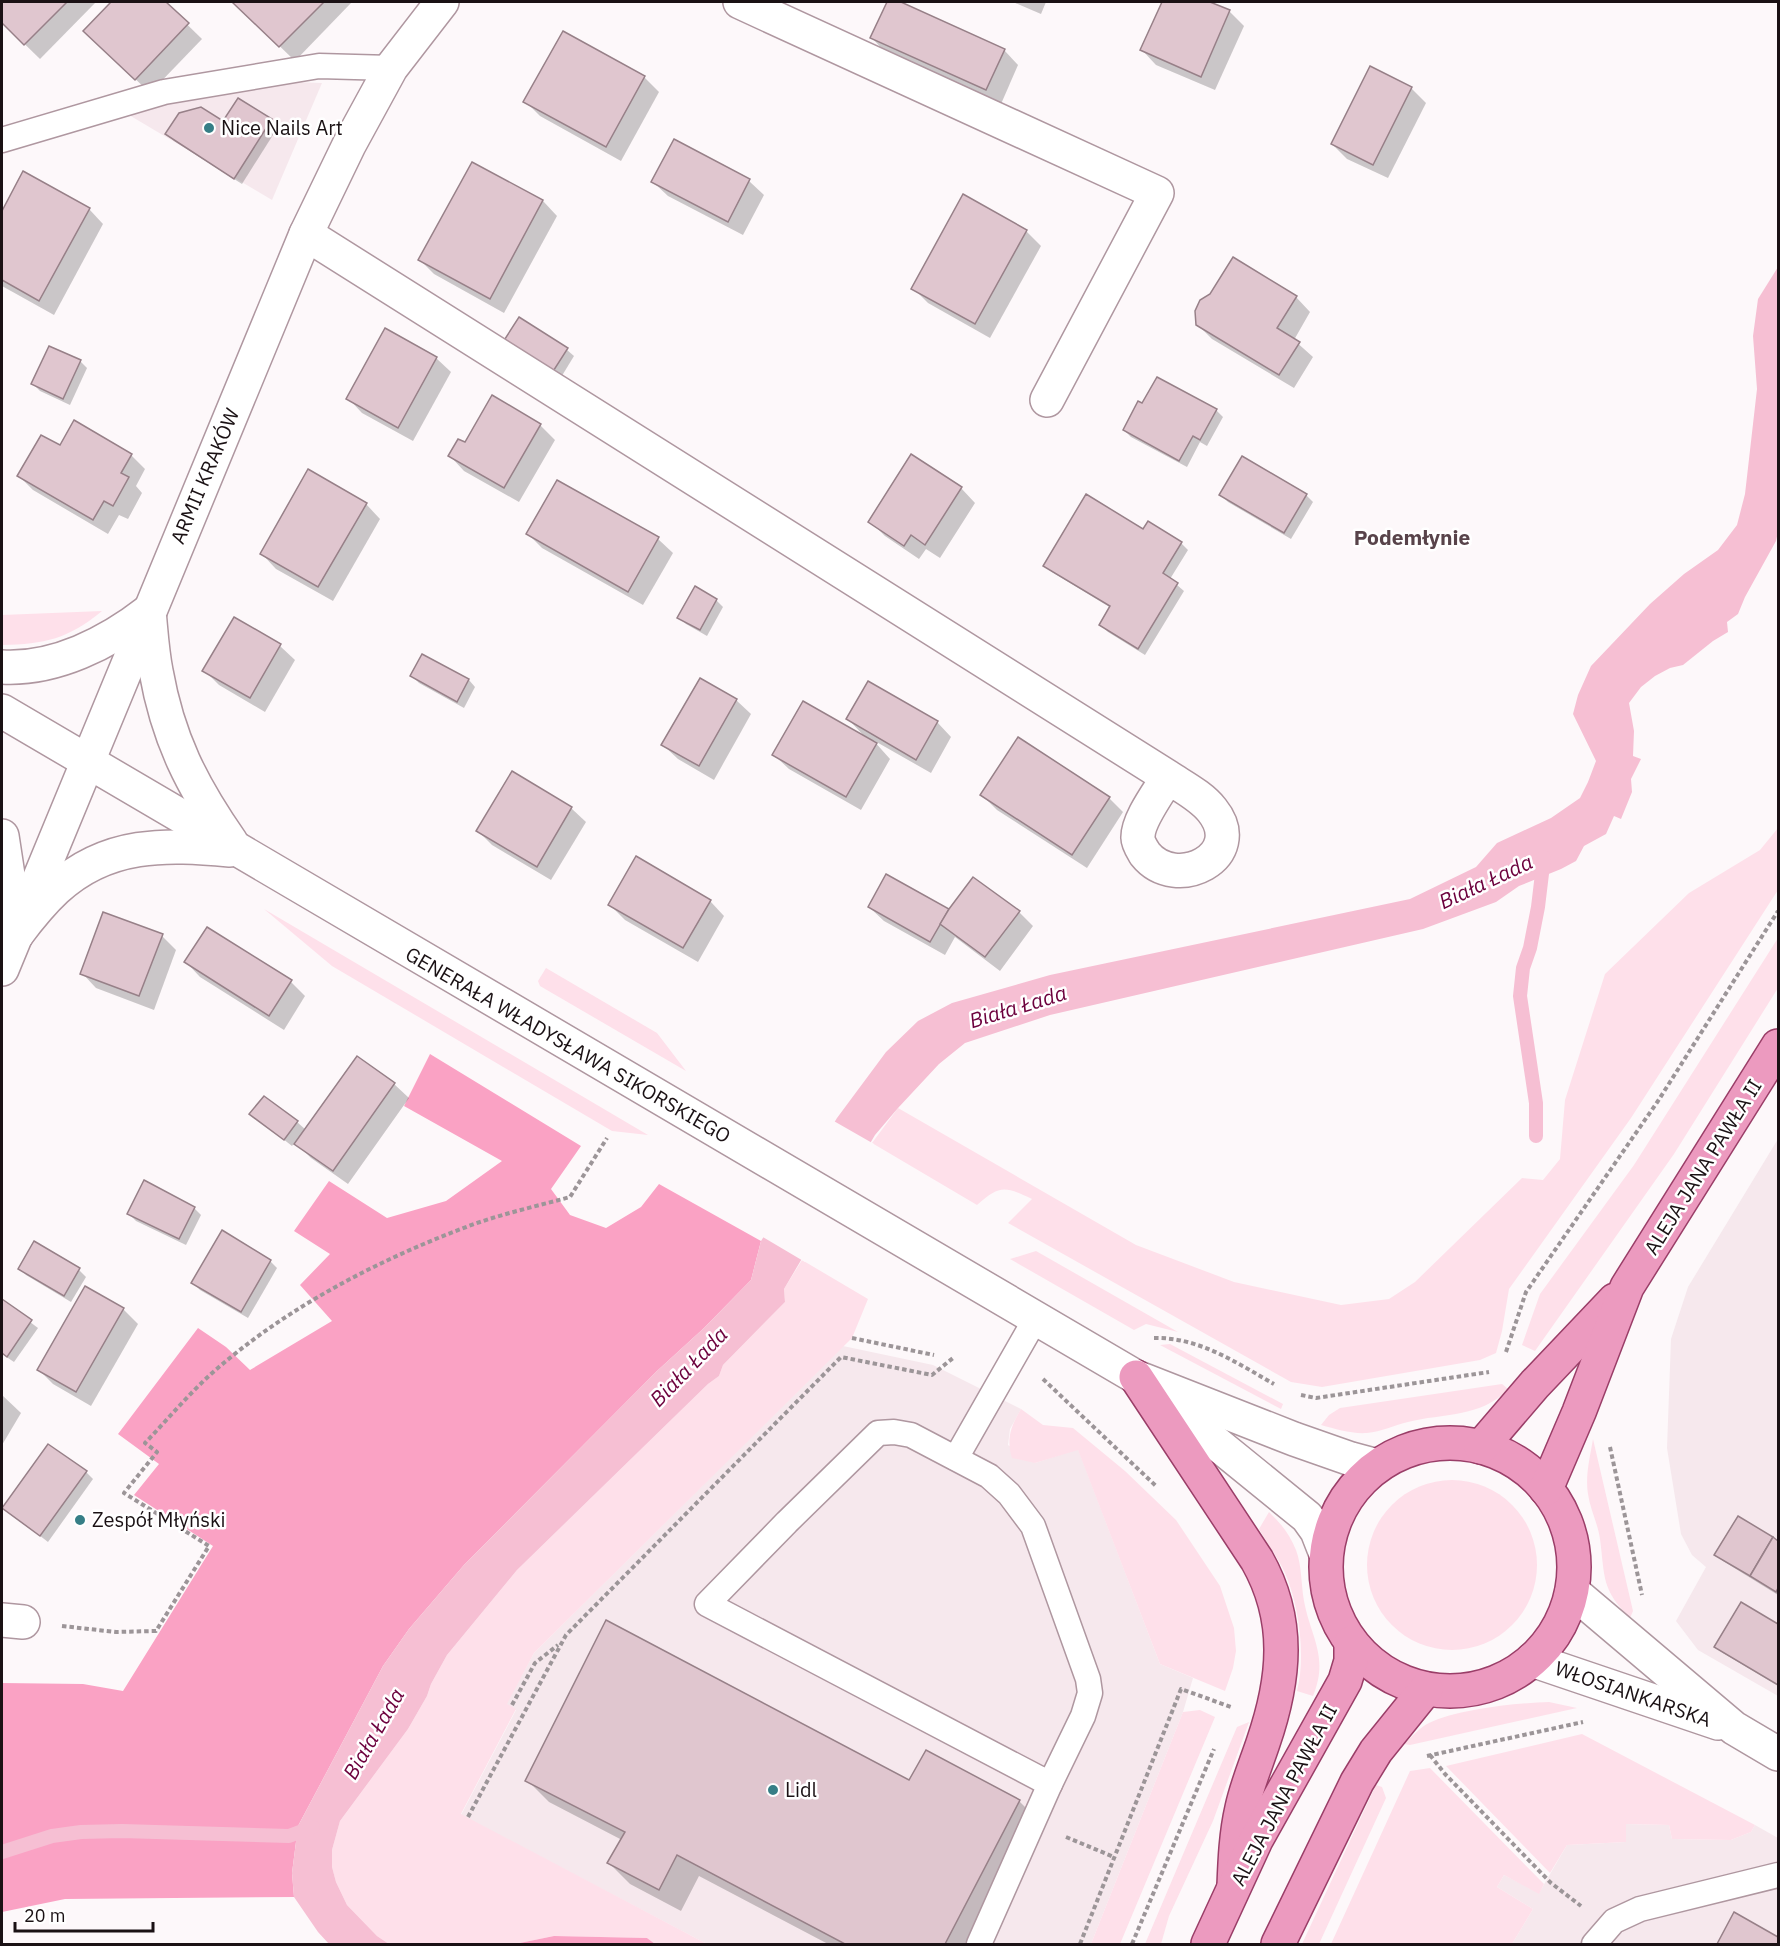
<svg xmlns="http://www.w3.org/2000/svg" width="1780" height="1946" viewBox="0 0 1780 1946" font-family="'IBM Plex Sans',sans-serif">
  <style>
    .built { fill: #f6e8ed }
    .green { fill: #fee0ea }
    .forest { fill: #faa2c4 }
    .water { fill: #f6bfd3 }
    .pier { fill: #fdf8fa }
    .shadow { fill: #0003 }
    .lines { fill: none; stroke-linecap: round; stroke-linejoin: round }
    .stream { stroke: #f6bfd3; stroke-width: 14 }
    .building { fill: #e0c6cf; stroke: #978088; stroke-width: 1.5 }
    .service-casing { stroke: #af97a0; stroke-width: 27 }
    .minor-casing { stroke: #af97a0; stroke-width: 36 }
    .tertiary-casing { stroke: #af97a0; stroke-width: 36 }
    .primary-casing { stroke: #9a3e68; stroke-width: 36 }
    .path { stroke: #9c9598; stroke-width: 4; stroke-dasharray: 4.5 3; stroke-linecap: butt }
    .service { stroke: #fff; stroke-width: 24 }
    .minor { stroke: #fff; stroke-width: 33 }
    .tertiary { stroke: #fff; stroke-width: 33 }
    .primary { stroke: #ec9abf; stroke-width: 33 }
    .poi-dot { fill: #367e86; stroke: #fff; stroke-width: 2 }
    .labels { text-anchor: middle; stroke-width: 5; stroke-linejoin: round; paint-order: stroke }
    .poi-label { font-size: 20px; fill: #1a1114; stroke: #fff; text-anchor: start }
    .street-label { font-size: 20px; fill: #1a1114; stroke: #fff }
    .neighbourhood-label { font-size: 21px; font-weight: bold; fill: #58434a; stroke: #fff }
    .water-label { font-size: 21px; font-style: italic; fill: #6c013d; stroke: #fff }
  </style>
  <rect width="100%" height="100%" fill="#fdf8fa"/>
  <!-- built -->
  <g class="built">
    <path d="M244 80 322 83 272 200 124 112Z"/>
    <path d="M1778 1139V1696L1698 1650 1676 1621 1706 1567 1692 1555 1681 1534 1667 1448 1671 1339 1688 1287Z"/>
    <path d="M843 1346 933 1365 1021 1409 1010 1429 1008 1445 1035 1463 1078 1449 1160 1664 1193 1678 1183 1712 1091 1944H707L461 1815 516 1710 506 1704 534 1653Z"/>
    <path d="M1625 1824 1669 1825 1672 1839 1731 1840 1751 1832 1755 1825 1778 1838V1944H1512L1533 1909 1497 1887 1504 1875 1539 1893 1567 1845 1626 1842Z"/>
  </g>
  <!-- green -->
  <g class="green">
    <path d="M102 611C68 639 45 644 2 645V615Z"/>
    <path d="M1778 828V890L1631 1118 1509 1289 1502 1331 1496 1353 1480 1360 1322 1387 1291 1382 1008 1223 1032 1199C1004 1186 1000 1185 977 1205L872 1143 898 1108 1136 1245 1234 1282 1341 1305 1389 1299 1415 1282 1522 1178 1543 1180 1560 1159 1565 1100 1605 974 1689 893 1760 850Z"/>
    <path d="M264 909 648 1135 612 1131 332 966Z"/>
    <path d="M1778 938V988L1674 1154 1535 1351 1522 1345 1540 1294 1634 1165Z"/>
    <path d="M546 968 657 1033 686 1071 540 986 538 981Z"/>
    <path d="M1036 1251 1178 1332 1146 1324 1134 1330 1010 1259Z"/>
    <path d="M802 1260 868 1299 852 1338 534 1653 507 1704 516 1709 461 1814 707 1944H655L647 1938 554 1936 515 1944H389L377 1936 347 1905 336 1882 332 1867V1850L340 1821 408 1729 427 1696 431 1684 447 1655 517 1570 708 1384 719 1376 723 1365 785 1302 784 1289Z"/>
    <path d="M1170 1344 1283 1404 1281 1409 1160 1345Z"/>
    <path d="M1502 1384 1508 1389C1481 1418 1443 1413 1408 1422 1395 1425 1381 1432 1367 1433 1351 1434 1336 1429 1321 1425L1329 1415 1340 1408Z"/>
    <path d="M1021 1409 1043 1425 1073 1428 1125 1471 1176 1520 1220 1586 1234 1628 1236 1651 1233 1668 1225 1691 1160 1664 1078 1450 1035 1463 1012 1458C1006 1439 1011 1426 1021 1409Z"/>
    <path d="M1593 1439 1633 1611 1630 1618C1601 1589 1605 1577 1600 1539 1598 1524 1590 1509 1588 1494 1585 1476 1590 1457 1593 1439Z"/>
    <circle cx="1452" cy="1565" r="85"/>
    <path d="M1269 1512C1281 1523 1290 1535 1296 1550 1302 1566 1301 1584 1304 1601 1311 1638 1329 1657 1313 1696L1297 1691C1306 1656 1299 1605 1285 1573 1278 1558 1267 1543 1259 1529Z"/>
    <path d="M1549 1702 1577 1708 1410 1745 1404 1744C1412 1737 1420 1727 1429 1723 1458 1709 1517 1703 1549 1702Z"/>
    <path d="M1200 1710 1215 1717 1120 1944H1091L1183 1712Z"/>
    <path d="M1249 1722 1213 1821 1169 1916 1161 1944H1145L1237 1727Z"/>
    <path d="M1582 1734 1755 1825 1751 1832 1731 1840 1672 1839 1669 1825 1626 1824V1842L1567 1845 1550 1873 1446 1766Z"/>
    <path d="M1430 1768 1544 1884 1539 1894 1504 1875 1497 1887 1533 1909 1512 1944H1331L1410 1771Z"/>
    <path d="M1376 1785 1382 1787 1386 1798 1319 1944H1302Z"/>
  </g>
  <!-- forest -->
  <g class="forest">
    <path d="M430 1054 581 1146 551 1189 570 1215 606 1228 641 1207 659 1184 761 1241 751 1280 704 1328 657 1371 464 1565 409 1629 383 1666 298 1826 292 1873 294 1897 65 1899 2 1912V1683L83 1684 123 1691 213 1546 134 1495 159 1464 118 1434 198 1328 226 1347 250 1370 332 1321 300 1285 330 1254 294 1231 329 1181 387 1218 446 1201 502 1161 404 1106Z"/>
    <path d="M554 1936 647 1938 655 1944H515Z"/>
  </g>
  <!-- water -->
  <path class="water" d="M1778 267V532L1776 541 1745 597 1738 614 1727 622 1728 632 1713 641 1683 665 1670 668 1655 676 1641 687 1629 703 1634 731 1633 756 1641 759 1631 779 1632 792 1621 819 1614 816 1606 834 1584 846 1576 861 1561 869 1519 886 1496 902 1423 929 1050 1015 965 1043 939 1064 898 1108 875 1135 784 1289 785 1302 723 1365 719 1376 708 1384 517 1570 447 1655 431 1684 427 1696 408 1729 340 1821 332 1850V1867L336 1882 347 1905 377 1936 389 1944H329L318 1932 294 1897 292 1873 298 1826 383 1666 409 1629 464 1565 657 1371 704 1328 751 1280 761 1241 837 1118 886 1052 918 1021 952 1003 1050 975 1410 899 1476 867 1497 843 1551 818 1580 798 1588 782 1596 761 1573 714 1578 695 1591 666 1650 604 1684 574 1718 550 1737 525 1745 494 1757 389 1753 336 1758 299Z"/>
  <!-- pier -->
  <path class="pier" d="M832 1120 874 1144 805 1262 761 1236Z"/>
  <!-- shadow -->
  <g class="shadow">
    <path d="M2 2H96L40 59 2 22Z"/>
    <path d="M113 2H164L202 39 150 93 85 31Z"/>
    <path d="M234 2H352L295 61Z"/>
    <path d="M888 2H897L1004 50 1018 65 1001 104 886 53 872 38Z"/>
    <path d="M1013 2H1046L1041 14Z"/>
    <path d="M1163 2H1206L1229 11 1244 26 1215 90 1156 65 1142 50Z"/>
    <path d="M563 33 645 78 659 92 621 161 540 116 525 101Z"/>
    <path d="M1411 88 1426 103 1388 178 1347 159 1332 144Z"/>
    <path d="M266 117 278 127 242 184 174 141 167 134Z"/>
    <path d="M674 141 749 181 764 195 743 235 668 196 653 182Z"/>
    <path d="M472 164 543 201 557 216 504 313 434 274 420 260Z"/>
    <path d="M24 173 89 209 103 224 54 315 2 286V214Z"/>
    <path d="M1026 231 1041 246 990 338 928 303 913 288Z"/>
    <path d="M1296 297 1310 312 1294 340 1313 357 1294 388 1212 339 1197 324Z"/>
    <path d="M512 349 567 350 574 356 560 379Z"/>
    <path d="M436 358 451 372 413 441 362 413 348 398Z"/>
    <path d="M80 361 87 368 70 405 40 391 33 384Z"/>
    <path d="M492 397 540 425 555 440 519 502 464 471 450 456 465 444Z"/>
    <path d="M1216 410 1223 417 1207 446 1200 442 1187 467 1131 437 1124 430Z"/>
    <path d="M60 447 131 455 145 469 136 486 142 493 128 519 119 515 108 534 33 490 19 476Z"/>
    <path d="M558 482 658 539 673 553 643 605 542 548 528 534Z"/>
    <path d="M961 488 975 503 940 558 926 549 919 559 885 536 870 521Z"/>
    <path d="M1221 495H1306L1313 502 1291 539 1228 502Z"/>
    <path d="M366 504 380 519 333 601 276 569 262 554Z"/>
    <path d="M1143 531 1181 543 1188 550 1170 579 1184 591 1145 655 1108 632 1101 625 1111 608 1052 572 1045 565Z"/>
    <path d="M716 600 723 607 707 636 686 624 679 617Z"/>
    <path d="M235 619 280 646 295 660 265 712 219 685 204 670Z"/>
    <path d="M423 656 469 680 475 687 464 708 419 683 412 676Z"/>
    <path d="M736 700 751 714 714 780 678 759 663 745Z"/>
    <path d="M848 719 937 722 951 737 931 773 873 740 890 759 861 810 789 769 774 755 866 738Z"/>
    <path d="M982 795 1109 798 1123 812 1087 868 997 810Z"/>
    <path d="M571 808 586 822 551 880 492 845 478 831Z"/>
    <path d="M710 901 724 916 698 962 625 920 610 905Z"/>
    <path d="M869 907 1019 912 1033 926 1000 971 955 937 945 955 884 921Z"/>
    <path d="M162 936 176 950 154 1010 96 988 82 973Z"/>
    <path d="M186 962 291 982 305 996 284 1030 200 977Z"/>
    <path d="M394 1084 409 1098 348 1184 311 1158 295 1142 292 1146 251 1114 297 1122 306 1130Z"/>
    <path d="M194 1208 201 1215 186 1245 136 1221 129 1214Z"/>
    <path d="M35 1243 79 1270 86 1277 71 1302 26 1275 19 1268Z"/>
    <path d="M270 1261 277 1268 248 1318 200 1290 193 1283Z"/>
    <path d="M2 1301 38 1328 14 1362 2 1354Z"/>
    <path d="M123 1309 138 1324 91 1406 53 1384 39 1370Z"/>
    <path d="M2 1395 21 1413 2 1445Z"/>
    <path d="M86 1472 93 1479 48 1542 4 1508Z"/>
    <path d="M1738 1518 1778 1542V1595L1723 1561 1716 1554Z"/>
    <path d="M1742 1604 1778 1625V1686L1723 1653 1716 1646Z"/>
    <path d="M527 1780 910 1782 1019 1801 1041 1823 978 1944H828L699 1876 681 1911 630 1884 609 1863 622 1840 549 1802Z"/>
    <path d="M1735 1914 1778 1939V1944H1718Z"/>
  </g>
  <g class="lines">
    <!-- stream -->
    <g class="stream">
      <path d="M1536 1136V1103L1520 996 1523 968 1530 948 1538 907 1544 857"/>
      <path d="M2 1852 52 1836 81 1832 122 1831 289 1836 313 1827"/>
    </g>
  </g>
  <!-- building -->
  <g class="building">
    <path d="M2 2H67L24 45 2 23Z"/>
    <path d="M111 2H166L189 23 135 80 83 31Z"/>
    <path d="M232 2H324L279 47Z"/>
    <path d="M887 2H901L1005 49 986 90 870 38Z"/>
    <path d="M1162 2H1210L1230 10 1201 77 1140 50Z"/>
    <path d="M563 31 645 76 606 147 523 102Z"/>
    <path d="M1370 66 1412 87 1373 165 1331 144Z"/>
    <path d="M238 98 272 119 234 179 165 134 179 113 201 107 223 121Z"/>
    <path d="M674 139 750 179 728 222 651 182Z"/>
    <path d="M472 162 543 200 490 299 418 260Z"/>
    <path d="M23 171 90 208 39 301 2 280V211Z"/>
    <path d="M963 194 1027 230 975 324 911 289Z"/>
    <path d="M1233 257 1297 296 1277 328 1300 342 1279 375 1196 325 1195 311 1200 300 1210 294Z"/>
    <path d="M519 317 568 348 552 373 503 342Z"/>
    <path d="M385 328 437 357 398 428 346 399Z"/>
    <path d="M49 346 81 360 63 399 31 384Z"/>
    <path d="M1157 377 1217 409 1200 440 1193 436 1179 461 1123 430 1138 401 1142 403Z"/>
    <path d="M492 395 541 424 504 488 448 456 458 439 465 442Z"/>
    <path d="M74 420 132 454 121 473 129 477 113 506 104 501 93 520 17 476 41 435 60 445Z"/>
    <path d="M911 454 962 487 925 545 911 535 904 546 868 522Z"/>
    <path d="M1242 456 1307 494 1284 533 1219 495Z"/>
    <path d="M308 469 367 503 318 587 260 554Z"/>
    <path d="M557 480 659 537 628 592 526 534Z"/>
    <path d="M1086 494 1143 529 1148 521 1182 542 1163 573 1178 583 1138 649 1099 625 1110 606 1043 566Z"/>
    <path d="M695 586 717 599 700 630 677 618Z"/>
    <path d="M234 617 281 644 250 698 202 671Z"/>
    <path d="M422 654 469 679 457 702 410 676Z"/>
    <path d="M700 678 737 699 699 766 661 745Z"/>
    <path d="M868 681 938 721 916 760 846 719Z"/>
    <path d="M803 701 877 743 846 797 772 755Z"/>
    <path d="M1018 737 1110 797 1072 855 980 795Z"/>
    <path d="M512 771 572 807 537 867 476 831Z"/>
    <path d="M636 856 711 900 683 948 608 905Z"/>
    <path d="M886 874 949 909 930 942 868 907Z"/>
    <path d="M973 877 1020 911 985 957 940 924 949 909Z"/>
    <path d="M103 912 163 934 139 996 80 974Z"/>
    <path d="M207 927 292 980 269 1016 184 962Z"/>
    <path d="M357 1056 395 1083 333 1171 294 1144Z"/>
    <path d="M264 1096 298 1121 284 1140 249 1114Z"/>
    <path d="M144 1180 195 1207 179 1239 127 1214Z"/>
    <path d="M222 1230 271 1260 241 1312 191 1283Z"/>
    <path d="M34 1241 80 1268 64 1296 18 1269Z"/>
    <path d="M85 1286 124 1308 76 1392 37 1370Z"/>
    <path d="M2 1299 32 1320 7 1357 2 1353Z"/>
    <path d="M48 1444 87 1471 40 1536 2 1508Z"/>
    <path d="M1738 1516 1773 1537 1750 1576 1714 1555Z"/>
    <path d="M1773 1537 1778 1541V1588L1776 1592 1750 1576Z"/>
    <path d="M1741 1602 1778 1624V1685L1714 1647Z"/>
    <path d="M606 1620 909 1780 926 1750 1020 1800 945 1944H845L677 1855 659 1890 607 1863 625 1832 525 1781Z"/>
    <path d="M1734 1912 1778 1937V1944H1717Z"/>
  </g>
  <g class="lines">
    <!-- service casing -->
    <g class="service-casing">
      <g id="service">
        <path d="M2 140 164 92 319 66 391 68"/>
        <path d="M894 1432 911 1435 989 1476 1009 1494 1033 1526 1088 1679 1090 1693 1083 1716 1050 1784 707 1604 787 1522 878 1433Z"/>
        <path d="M956 1458 1036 1318"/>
        <path d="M979 1944 1050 1784"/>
        <path d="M1594 1944 1614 1921 1640 1909 1778 1875"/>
      </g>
    </g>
    <!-- minor casing -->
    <g class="minor-casing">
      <g id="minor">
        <path d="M740 2 1157 193 1047 400"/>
        <path d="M306 234 1168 777C1183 787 1201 796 1212 810 1249 856 1176 893 1145 854 1142 849 1138 843 1138 838 1137 821 1159 792 1168 777"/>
        <path d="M2 969 306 234 349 145 391 68 442 2"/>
        <path d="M2 1620 23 1622"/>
      </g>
    </g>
    <!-- tertiary casing -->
    <g class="tertiary-casing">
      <g id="tertiary">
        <path d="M149 611C151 631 152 651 156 671 168 739 192 786 231 842"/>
        <path d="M2 667C55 670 108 643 149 611"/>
        <path d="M2 711 1136 1377 1294 1439 1351 1459 1377 1466"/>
        <path d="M2 836 17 934"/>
        <path d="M17 934C29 918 42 902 56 889 107 842 166 844 230 850"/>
        <path d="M1158 1396 1307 1517 1317 1531 1326 1554"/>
        <path d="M1572 1591 1734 1728 1778 1754"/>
        <path d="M1532 1660 1718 1723"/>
      </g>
    </g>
    <!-- primary casing -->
    <g class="primary-casing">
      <g id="primary">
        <path d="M1136 1377 1257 1560C1291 1620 1285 1679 1263 1743 1256 1764 1247 1785 1242 1808 1236 1834 1235 1860 1234 1886"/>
        <circle cx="1450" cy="1567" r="124"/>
        <path d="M1481 1447 1535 1384 1615 1300"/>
        <path d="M1546 1489 1579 1412 1627 1287 1778 1046"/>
        <path d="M1208 1944 1256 1840 1345 1681 1351 1661V1643"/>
        <path d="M1278 1944 1357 1782 1376 1751 1426 1689"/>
      </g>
    </g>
    <!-- path -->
    <g class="path">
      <path d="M852 1338 934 1355"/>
      <path d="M1154 1338C1199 1337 1237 1363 1274 1384"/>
      <path d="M1506 1352 1526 1292 1658 1101 1778 911"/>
      <path d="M1043 1379 1156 1486"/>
      <path d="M1301 1395 1316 1398 1489 1372"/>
      <path d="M1610 1447 1642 1595"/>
      <path d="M62 1626 116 1632 156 1631 209 1546 124 1493 157 1452 145 1443C167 1420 188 1395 211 1374 283 1310 372 1263 461 1229 496 1215 534 1207 570 1197L607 1138"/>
      <path d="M512 1705 535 1663 558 1645"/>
      <path d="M1430 1755 1445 1774 1551 1883 1581 1906"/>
      <path d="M1427 1756 1583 1722"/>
      <path d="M468 1817 566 1635 841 1357 932 1375 953 1358"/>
      <path d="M1066 1837 1114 1857"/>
      <path d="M1080 1944 1181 1689 1231 1707"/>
      <path d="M1132 1944 1214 1749"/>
    </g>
    <!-- service -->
    <use href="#service" class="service"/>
    <!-- minor -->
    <use href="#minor" class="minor"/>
    <!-- tertiary -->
    <use href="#tertiary" class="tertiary"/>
    <!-- primary -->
    <use href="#primary" class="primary"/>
  </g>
  <!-- markers -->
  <g class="poi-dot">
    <circle cx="209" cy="128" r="6"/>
    <circle cx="80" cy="1520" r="6"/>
    <circle cx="773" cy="1790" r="6"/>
  </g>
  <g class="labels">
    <!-- poi labels -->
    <g class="poi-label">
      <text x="221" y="135">Nice Nails Art</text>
      <text x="92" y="1527">Zespół Młyński</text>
      <text x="785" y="1797">Lidl</text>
    </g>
    <!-- street labels -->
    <g class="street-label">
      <text transform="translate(205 476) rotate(-67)" y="7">ARMII KRAKÓW</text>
      <text transform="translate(568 1045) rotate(30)" y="7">GENERAŁA WŁADYSŁAWA SIKORSKIEGO</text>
      <text transform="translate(1703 1167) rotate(-58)" y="7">ALEJA JANA PAWŁA II</text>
      <text transform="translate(1633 1694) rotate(19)" y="7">WŁOSIANKARSKA</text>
      <text transform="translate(1284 1795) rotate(-62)" y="7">ALEJA JANA PAWŁA II</text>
    </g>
    <!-- neighbourhood labels -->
    <g class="neighbourhood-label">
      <text x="1412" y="545">Podemłynie</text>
    </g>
    <!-- water labels -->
    <g class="water-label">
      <text transform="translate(1486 882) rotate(-25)" y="7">Biała Łada</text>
      <text transform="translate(1018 1007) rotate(-17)" y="7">Biała Łada</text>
      <text transform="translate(689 1367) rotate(-46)" y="7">Biała Łada</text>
      <text transform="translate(374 1734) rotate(-60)" y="7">Biała Łada</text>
    </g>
  </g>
  <!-- border -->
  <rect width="1780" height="1946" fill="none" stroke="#1a1114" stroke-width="6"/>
  <!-- scale -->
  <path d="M15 1922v9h138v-9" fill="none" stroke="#1a1114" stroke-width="3"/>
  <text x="24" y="1922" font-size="18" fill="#1a1114" stroke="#ffffff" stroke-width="4.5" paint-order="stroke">20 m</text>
</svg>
